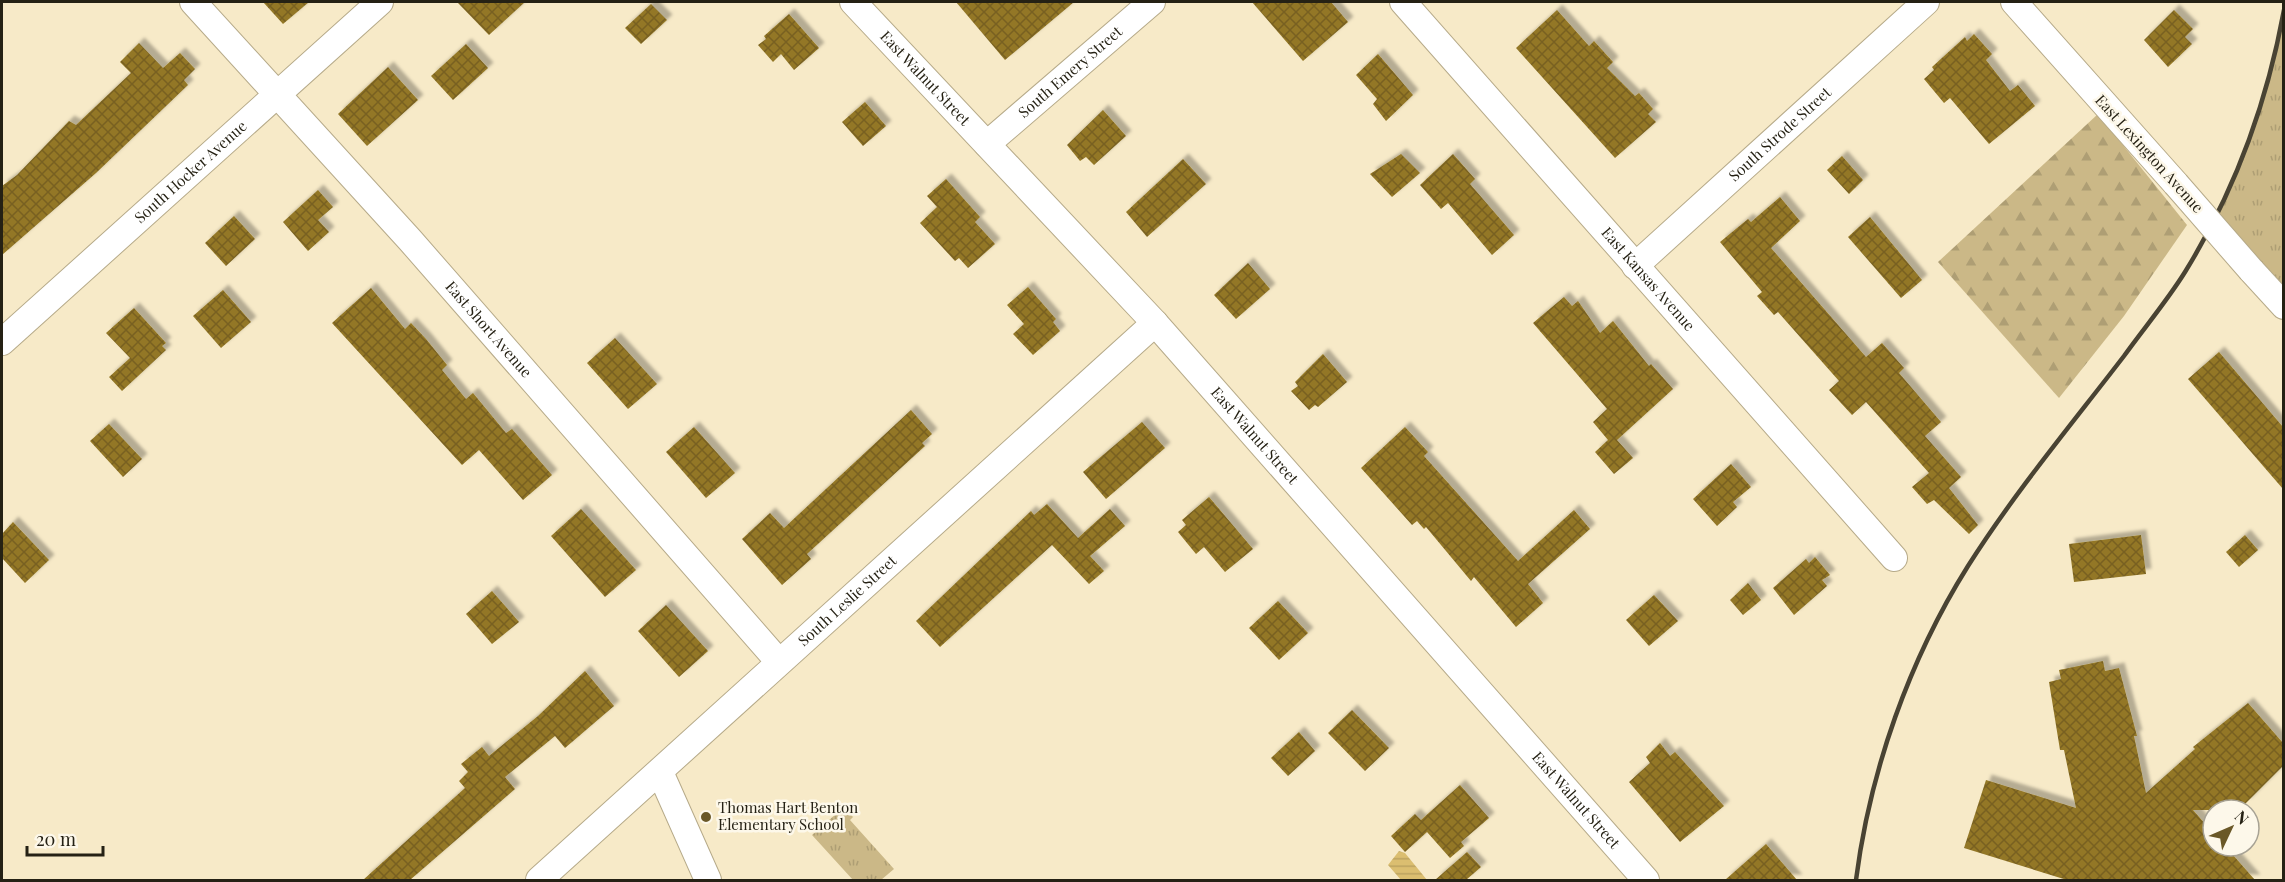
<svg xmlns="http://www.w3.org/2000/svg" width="2285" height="882" viewBox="0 0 2285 882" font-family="'Playfair Display',serif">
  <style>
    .forest { fill: url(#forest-firs) }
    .park { fill: url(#park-tufts) }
    .water { fill: url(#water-rules) }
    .building { fill: url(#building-cross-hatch); filter: url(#shadow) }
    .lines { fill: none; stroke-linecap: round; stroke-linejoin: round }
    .minor-casing { stroke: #b6aa89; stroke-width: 28 }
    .minor { stroke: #fff; stroke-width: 26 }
    .rail { stroke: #494333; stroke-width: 4.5 }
    .minor-bridge-casing { stroke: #b6aa89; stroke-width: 28; stroke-linecap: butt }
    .minor-bridge { stroke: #fff; stroke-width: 26 }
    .poi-dot { fill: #6a5827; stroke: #fdf8ea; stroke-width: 2 }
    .labels { text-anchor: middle; stroke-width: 5; stroke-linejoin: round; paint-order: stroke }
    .street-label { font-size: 15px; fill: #252114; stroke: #fdf8ea }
    .poi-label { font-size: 15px; fill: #252114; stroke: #fdf8ea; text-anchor: start }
  </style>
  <defs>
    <pattern id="forest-firs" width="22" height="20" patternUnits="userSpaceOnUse" patternTransform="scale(1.5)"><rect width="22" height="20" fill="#cbb887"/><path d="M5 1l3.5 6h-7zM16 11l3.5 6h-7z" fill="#ae9e74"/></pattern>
    <pattern id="park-tufts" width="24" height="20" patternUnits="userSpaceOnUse" patternTransform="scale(1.5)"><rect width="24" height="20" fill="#cbb887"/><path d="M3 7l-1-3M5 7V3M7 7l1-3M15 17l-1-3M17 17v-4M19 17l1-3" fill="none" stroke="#ae9e74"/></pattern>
    <pattern id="water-rules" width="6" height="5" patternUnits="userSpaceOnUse" patternTransform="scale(1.5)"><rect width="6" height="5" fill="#dbbe70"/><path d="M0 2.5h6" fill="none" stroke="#bca360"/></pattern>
    <pattern id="building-cross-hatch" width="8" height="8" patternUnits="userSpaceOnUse" patternTransform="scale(1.5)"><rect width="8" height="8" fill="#937726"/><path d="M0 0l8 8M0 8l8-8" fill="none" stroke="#786120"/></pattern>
    <filter id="shadow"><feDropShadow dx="5.5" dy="-5.5" stdDeviation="1.5" flood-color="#0004"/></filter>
  </defs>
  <rect width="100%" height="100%" fill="#f7eac8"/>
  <!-- forest -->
  <path class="forest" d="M2098 114 2187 225 2124 316 2059 398 1938 262Z"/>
  <!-- park -->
  <g class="park">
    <path d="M2283 10V306L2213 226C2245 155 2270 87 2283 10Z"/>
    <path d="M844 807 853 817 850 820 894 869 881 880H853L812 835Z"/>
  </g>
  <!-- water -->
  <path class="water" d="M1399 851 1405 853 1427 880H1401L1388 865Z"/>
  <!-- building -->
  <g class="building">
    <path d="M263 2H309L283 24Z"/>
    <path d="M457 2H525L489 35Z"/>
    <path d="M956 2H1074L1005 60Z"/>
    <path d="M1252 2H1331L1348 22 1303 61Z"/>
    <path d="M651 4 667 20 641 44 625 28Z"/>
    <path d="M1557 10 1589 46 1594 41 1613 62 1607 68 1635 96 1639 93 1653 109 1648 114 1656 122 1615 158 1516 48Z"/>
    <path d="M2174 10 2193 29 2185 37 2192 44 2168 67 2144 40Z"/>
    <path d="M789 14 819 48 794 70 781 54 773 62 758 45 766 39 764 36Z"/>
    <path d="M1974 34 1992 54 1986 60 2010 91 2018 85 2035 106 1989 144 1950 98 1944 103 1924 79 1934 70 1932 67 1965 37 1967 41Z"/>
    <path d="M139 43 163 68 180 53 195 69 184 80 188 85 96 173 2 255V186L17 175 69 121 76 125 131 73 120 62Z"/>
    <path d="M466 44 488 68 453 100 431 76Z"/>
    <path d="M1378 54 1413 95 1386 121 1373 104 1377 99 1356 75Z"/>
    <path d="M388 67 418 100 367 146 338 114Z"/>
    <path d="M865 102 886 126 863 146 842 122Z"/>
    <path d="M1103 110 1126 136 1094 165 1086 157 1080 161 1067 145Z"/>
    <path d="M1401 154 1420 173 1392 197 1370 174Z"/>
    <path d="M1453 154 1475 179 1470 184 1514 235 1492 255 1448 203 1441 209 1420 185Z"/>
    <path d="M1842 156 1863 180 1849 194 1827 170Z"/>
    <path d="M1183 159 1206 184 1147 237 1126 212Z"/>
    <path d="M946 179 980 217 975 222 995 244 968 268 959 258 955 261 920 223 937 207 927 196Z"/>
    <path d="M318 190 333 207 318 220 329 232 308 251 283 222Z"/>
    <path d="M1780 197 1800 221 1771 248 1866 357 1882 343 1904 368 1899 373 1941 422 1925 436 1961 477 1949 488 1978 525 1969 534 1934 500 1927 504 1912 487 1929 473 1866 402 1852 415 1829 390 1839 381 1778 312 1774 315 1757 296 1762 292 1720 242 1748 219 1751 222Z"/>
    <path d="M234 216 255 239 226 266 205 243Z"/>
    <path d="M1870 217 1922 280 1901 298 1848 237Z"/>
    <path d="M1248 263 1270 289 1236 319 1214 295Z"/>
    <path d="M1028 287 1056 319 1053 322 1060 331 1033 355 1013 334 1024 324 1007 305Z"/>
    <path d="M371 288 405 329 411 323 426 339 447 365 442 370 466 399 473 393 506 433 512 429 552 475 523 500 479 450 462 465 332 323Z"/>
    <path d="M223 290 251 322 221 348 193 316Z"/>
    <path d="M1564 297 1572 306 1578 301 1600 333 1613 321 1649 366 1651 364 1673 389 1617 440 1633 458 1614 474 1595 452 1608 440 1593 422 1607 409 1533 323Z"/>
    <path d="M134 308 166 343 162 346 166 350 122 391 109 377 130 358 106 333Z"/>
    <path d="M615 338 657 384 628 409 587 363Z"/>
    <path d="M2219 352 2283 427V489L2188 379Z"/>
    <path d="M1323 354 1347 382 1318 407 1315 405 1309 410 1291 391 1298 386 1295 382Z"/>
    <path d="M911 410 932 434 922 443 925 446 807 554 811 559 782 585 742 539 770 513 784 528Z"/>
    <path d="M1142 422 1165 448 1106 499 1083 472Z"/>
    <path d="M109 424 142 459 123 477 90 441Z"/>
    <path d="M694 427 735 473 706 498 666 452Z"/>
    <path d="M1405 427 1428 452 1424 456 1518 561 1574 510 1590 529 1528 584 1543 603 1516 627 1474 577 1471 581 1426 527 1424 529 1417 521 1412 525 1361 468Z"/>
    <path d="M1731 464 1751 487 1733 502 1737 507 1717 526 1693 499Z"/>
    <path d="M1209 497 1253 549 1225 572 1204 547 1196 554 1178 532 1186 525 1182 520Z"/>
    <path d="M1047 504 1078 538 1110 509 1125 526 1090 556 1104 571 1089 584 1052 545 940 647 916 621 1031 511 1034 515Z"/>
    <path d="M581 509 636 570 605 597 551 536Z"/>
    <path d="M13 522 49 560 25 583 2 558V534Z"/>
    <path d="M2141 535 2146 574 2074 582 2069 544Z"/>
    <path d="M2245 535 2258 550 2239 567 2226 552Z"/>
    <path d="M1815 557 1830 575 1822 580 1827 586 1794 615 1773 588 1806 559 1809 563Z"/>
    <path d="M1748 583 1761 600 1743 615 1730 600Z"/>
    <path d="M492 591 519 622 492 644 466 614Z"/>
    <path d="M1654 595 1678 621 1649 646 1626 620Z"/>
    <path d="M1278 601 1308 633 1279 660 1249 628Z"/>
    <path d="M666 605 708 651 679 677 638 631Z"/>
    <path d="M2103 661 2105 671 2119 668 2137 736H2134L2146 793 2195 749 2193 747 2248 703 2283 743V766L2245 804 2243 802 2234 810H2193L2213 833V846H2225L2255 880H2067L1964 848 1986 780 2076 808 2064 750H2060L2049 682 2061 679 2059 670Z"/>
    <path d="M585 671 614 706 565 748 555 736 505 777 515 789 410 880H363L465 788 459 781 468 772 461 764 482 747 489 756 538 716Z"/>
    <path d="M1352 710 1389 748 1365 771 1328 733Z"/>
    <path d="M1299 732 1315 751 1288 776 1271 758Z"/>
    <path d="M1660 743 1670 756 1675 752 1724 806 1680 842 1629 782 1650 763 1646 757Z"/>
    <path d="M1460 785 1489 818 1461 842 1464 846 1450 858 1427 832 1405 852 1391 836 1415 814 1421 820Z"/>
    <path d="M1766 844 1797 880H1725Z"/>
    <path d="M1467 852 1481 867 1466 880H1435Z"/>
  </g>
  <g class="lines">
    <!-- minor casing -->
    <g class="minor-casing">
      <g id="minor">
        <path id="s1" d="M193 2 410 240 779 662"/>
        <path id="s2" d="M853 2 1155 323 1646 880"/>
        <path id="s3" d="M1403 2 1894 558"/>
        <path d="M2014 2 2176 184"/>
        <path id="s4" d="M987 144 1152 2"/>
        <path id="s5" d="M1635 266 1926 2"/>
        <path d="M2251 270 2284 306"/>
        <path id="s6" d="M2 342 380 2"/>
        <path d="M660 772 708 880"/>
        <path id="s7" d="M539 880 1155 323"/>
      </g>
    </g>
    <!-- minor -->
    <use href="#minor" class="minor"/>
    <!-- rail -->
    <path class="rail" d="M1856 880C1870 771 1909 660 1968 566 2015 492 2071 425 2124 356 2144 328 2167 301 2185 272 2235 191 2267 103 2284 10"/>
    <!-- minor-bridge casing -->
    <g class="minor-bridge-casing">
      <path id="minor-bridge" d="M2176 184 2251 270"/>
    </g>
    <!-- minor-bridge -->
    <use href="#minor-bridge" class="minor-bridge"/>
  </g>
  <!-- markers -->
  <circle class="poi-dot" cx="706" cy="817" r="6"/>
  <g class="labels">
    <!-- street labels -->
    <g class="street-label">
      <text dy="5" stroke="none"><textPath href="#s4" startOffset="110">South Emery Street</textPath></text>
      <text dy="5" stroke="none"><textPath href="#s2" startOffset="105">East Walnut Street</textPath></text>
      <text dy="5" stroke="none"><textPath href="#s5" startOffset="196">South Strode Street</textPath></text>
      <text transform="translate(2149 154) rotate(48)" y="5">East Lexington Avenue</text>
      <text dy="5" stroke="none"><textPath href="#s6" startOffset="254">South Hocker Avenue</textPath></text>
      <text dy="5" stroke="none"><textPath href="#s3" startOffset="370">East Kansas Avenue</textPath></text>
      <text dy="5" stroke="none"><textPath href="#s1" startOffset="441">East Short Avenue</textPath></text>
      <text dy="5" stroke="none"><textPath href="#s2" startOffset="591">East Walnut Street</textPath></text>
      <text dy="5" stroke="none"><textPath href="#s7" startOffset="416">South Leslie Street</textPath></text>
      <text dy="5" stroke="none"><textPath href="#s2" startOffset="1077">East Walnut Street</textPath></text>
    </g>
    <!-- poi labels -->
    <g class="poi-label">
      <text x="718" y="813">Thomas Hart Benton<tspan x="718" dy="17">Elementary School</tspan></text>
    </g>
  </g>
  <!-- border -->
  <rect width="2285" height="882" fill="none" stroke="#252114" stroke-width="6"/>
  <!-- north arrow -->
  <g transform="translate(2231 828) rotate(46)"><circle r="28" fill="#fdf8ea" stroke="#a7a294" stroke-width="1.5"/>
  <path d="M0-4.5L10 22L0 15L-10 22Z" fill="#6a5827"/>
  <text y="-9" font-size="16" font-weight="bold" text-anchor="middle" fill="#252114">N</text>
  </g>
  <!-- scale -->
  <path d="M27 846v9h76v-9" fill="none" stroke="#252114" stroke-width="3"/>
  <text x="36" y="846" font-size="18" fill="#252114" stroke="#fdf8ea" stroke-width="4.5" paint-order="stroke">20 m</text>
</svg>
